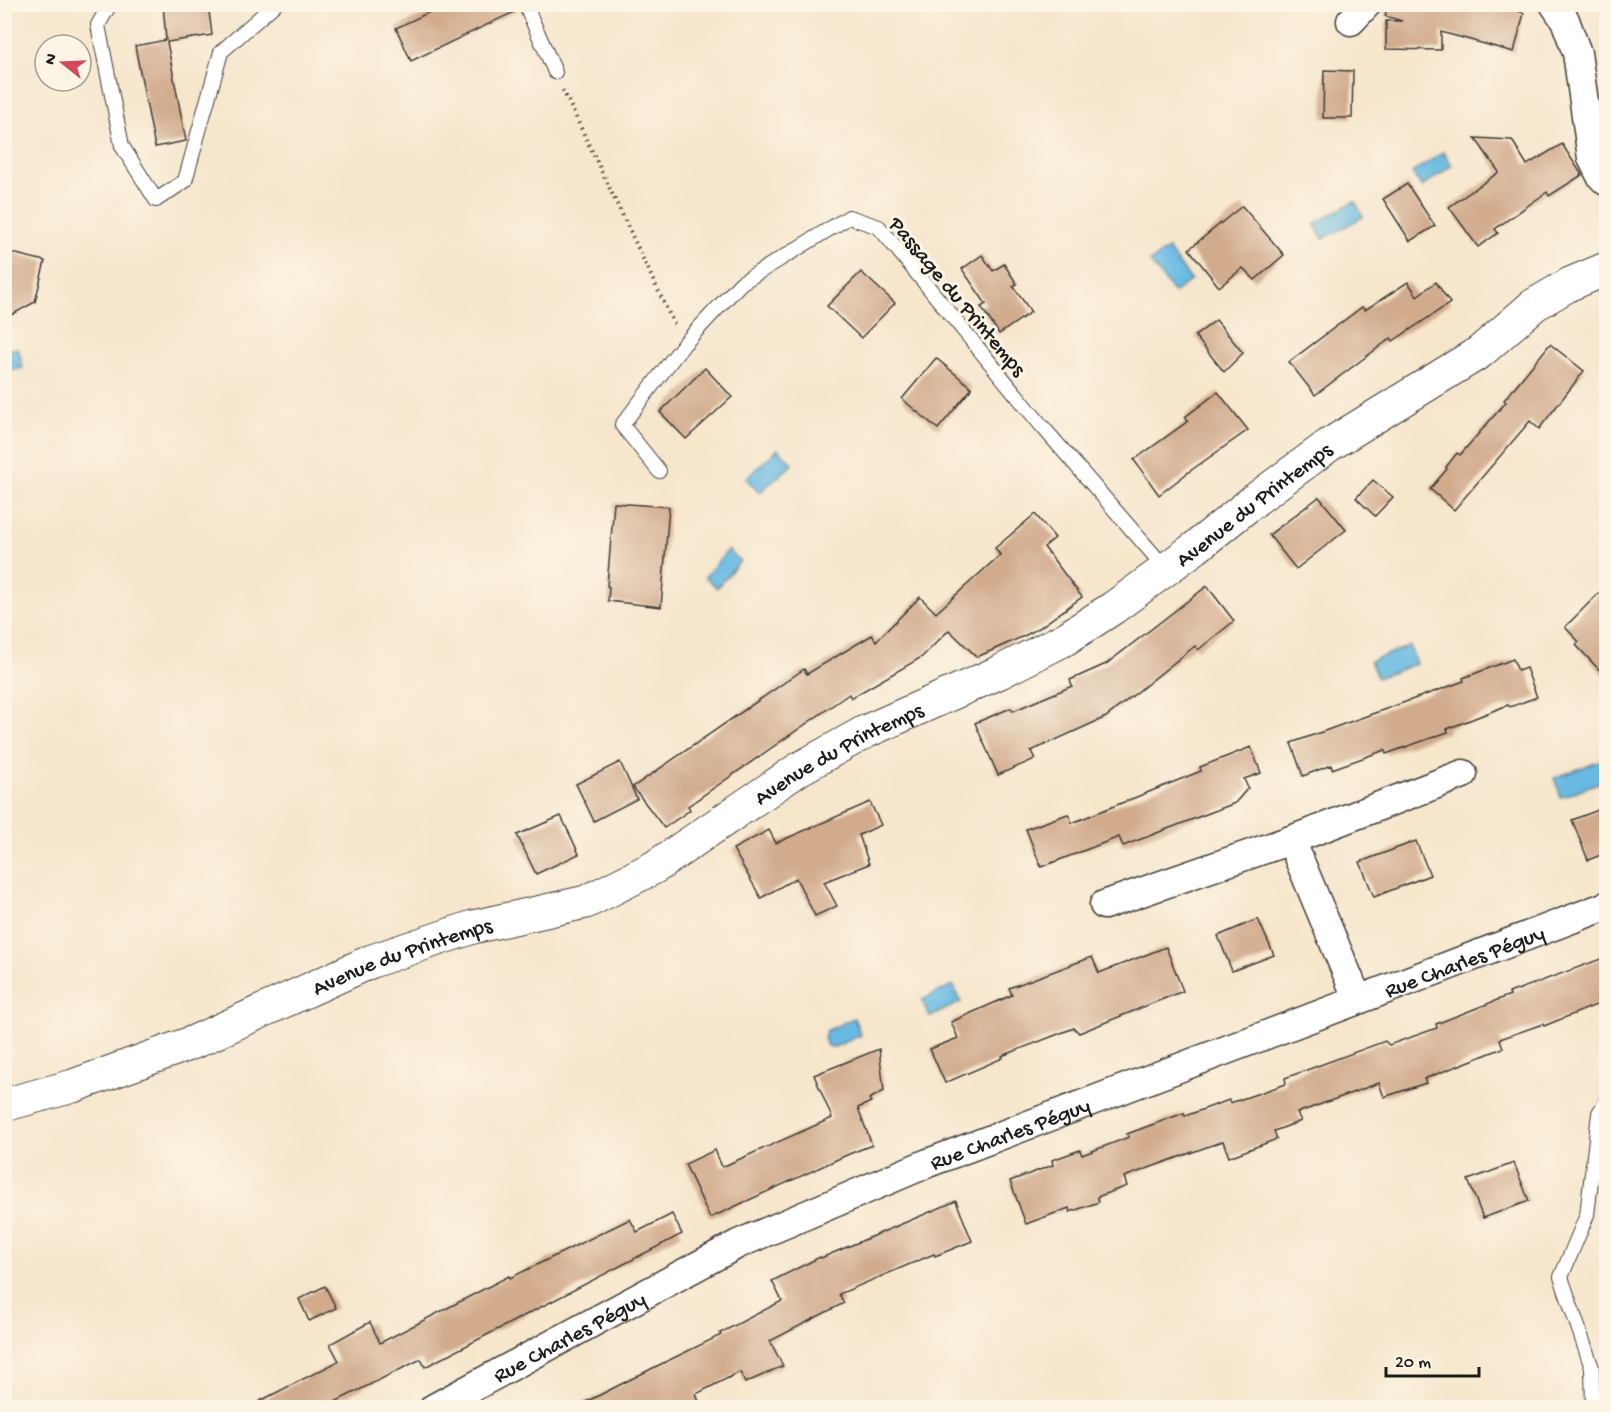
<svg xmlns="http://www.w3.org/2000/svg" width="1611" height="1412" viewBox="0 0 1611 1412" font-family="'Gochi Hand',sans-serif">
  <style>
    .water { fill: #68bae3; stroke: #426b80; stroke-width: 1.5 }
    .building { fill: #d2ab8d }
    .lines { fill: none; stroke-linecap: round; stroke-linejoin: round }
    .lane-casing { stroke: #3d3a36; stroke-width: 16 }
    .street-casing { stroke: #3d3a36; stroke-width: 31 }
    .secondary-casing { stroke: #3d3a36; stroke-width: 35 }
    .path { stroke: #3d3a36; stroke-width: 4; stroke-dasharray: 1.5 4.5; stroke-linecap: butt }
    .lane { stroke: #fff; stroke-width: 14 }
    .street { stroke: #fff; stroke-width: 28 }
    .secondary { stroke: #fff; stroke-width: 33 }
    .labels { text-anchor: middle; stroke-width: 6; stroke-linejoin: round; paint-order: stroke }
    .street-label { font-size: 22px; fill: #1c1c1c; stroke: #fcf5e5 }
  </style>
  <rect width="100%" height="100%" fill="#fcf5e5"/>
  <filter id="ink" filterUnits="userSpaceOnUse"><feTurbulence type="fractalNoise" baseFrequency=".0167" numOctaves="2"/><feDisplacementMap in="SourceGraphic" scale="12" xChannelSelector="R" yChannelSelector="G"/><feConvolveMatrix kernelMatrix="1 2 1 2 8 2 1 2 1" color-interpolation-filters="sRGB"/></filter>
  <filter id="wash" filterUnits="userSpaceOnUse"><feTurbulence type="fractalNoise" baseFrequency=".008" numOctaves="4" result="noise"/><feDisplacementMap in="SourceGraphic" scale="24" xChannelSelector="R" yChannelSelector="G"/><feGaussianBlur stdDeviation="1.35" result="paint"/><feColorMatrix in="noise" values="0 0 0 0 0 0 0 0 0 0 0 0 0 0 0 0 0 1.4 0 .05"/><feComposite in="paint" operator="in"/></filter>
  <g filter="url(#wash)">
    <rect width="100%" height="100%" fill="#f6e6cc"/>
    <!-- water -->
    <g class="water">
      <path d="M1443 152 1452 165 1422 187 1412 173Z"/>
      <path d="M1355 201 1363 217 1323 239 1314 224Z"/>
      <path d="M1168 249 1191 280 1174 293 1150 262Z"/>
      <path d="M18 348 23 368 5 372V351Z"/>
      <path d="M778 449 793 464 759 493 746 478Z"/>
      <path d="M728 550 740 561 717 588 705 577Z"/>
      <path d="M1410 646 1416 664 1377 678 1370 661Z"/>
      <path d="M1603 760 1606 769V780L1561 797 1554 778Z"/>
      <path d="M953 985 961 1002 930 1017 922 1000Z"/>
      <path d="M854 1018 861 1035 834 1047 827 1046 824 1038 826 1031Z"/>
    </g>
    <g id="blocks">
      <!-- building -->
      <g class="building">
        <path d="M163 4H208L212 35 167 42 186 141 155 147 135 46 166 40Z"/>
        <path d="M446 4H516L518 10 411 61 396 28Z"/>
        <path d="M1482 4H1497L1524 13 1514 52 1441 32V50L1386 49V21H1402L1385 16 1387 8 1481 9Z"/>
        <path d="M1324 70 1353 71 1352 118H1323Z"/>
        <path d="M1475 138 1512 140 1527 165 1562 144 1582 175 1549 196 1547 192 1495 229 1498 233 1478 247 1449 207 1499 172Z"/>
        <path d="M1407 184 1435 226 1410 241 1383 199Z"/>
        <path d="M1242 206 1284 255 1255 280 1243 268 1219 287 1189 249Z"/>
        <path d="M4 251 45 261 35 302 4 319Z"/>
        <path d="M982 255 993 271 1004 264 1017 284 1013 286 1031 312 999 334 981 307 986 304 962 269Z"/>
        <path d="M861 272 895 303 861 338 827 306Z"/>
        <path d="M1408 282 1417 296 1436 282 1450 303 1393 341 1391 338 1315 395 1289 362 1362 307 1365 310Z"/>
        <path d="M1216 320 1243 353 1224 372 1195 336Z"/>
        <path d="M1550 344 1584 371 1539 429 1530 421 1454 510 1430 489 1447 469 1446 467 1457 453 1460 455 1506 402 1504 400Z"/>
        <path d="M936 358 972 388 938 429 902 399Z"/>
        <path d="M705 368 732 397 686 439 660 412Z"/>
        <path d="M1218 392 1248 430 1190 471 1159 495 1134 460 1188 421 1185 417Z"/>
        <path d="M1373 480 1393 497 1375 516 1356 498Z"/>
        <path d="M1319 497 1346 530 1296 569 1269 535Z"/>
        <path d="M614 503 669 507 661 607 608 601 609 587 607 586Z"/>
        <path d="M1035 514 1055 538 1044 547 1082 597 1039 628 1024 636 977 657 949 630 922 657 851 698 849 694 688 806 690 810 664 828 633 787 804 669 807 674 872 635 876 641 920 597 936 613 1000 555 995 548Z"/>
        <path d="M1207 586 1234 621 1198 650 1195 646 1106 717 1031 751 1035 759 998 775 975 723 1011 708 1013 711 1072 686 1070 680 1106 664Z"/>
        <path d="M1606 586V677L1576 645 1579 642 1565 627Z"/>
        <path d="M1513 659 1518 671 1526 668 1537 697 1510 707 1508 705 1447 729 1448 732 1386 754 1385 750 1332 769 1331 765 1303 776 1291 743 1464 681 1463 678Z"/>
        <path d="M1251 747 1261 773 1244 779 1248 788 1235 803 1123 846 1119 837 1041 867 1026 829 1068 814 1072 823 1201 771 1200 767Z"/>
        <path d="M620 762 637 799 594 821 576 784Z"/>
        <path d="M870 802 881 825 859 835 869 864 824 882 837 906 815 916 796 878 761 898 733 849 769 830 776 843Z"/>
        <path d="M1606 807V853L1588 860 1572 820Z"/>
        <path d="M561 816 579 854 536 874 517 835Z"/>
        <path d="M1416 841 1430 875 1374 897 1360 862Z"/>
        <path d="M1258 919 1274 955 1232 971 1218 936Z"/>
        <path d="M1166 947 1183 991 1079 1033 1074 1028 1002 1056 1003 1058 945 1083 930 1049 958 1038 951 1022 1012 995 1009 988 1092 957 1099 973Z"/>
        <path d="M1606 957V1001L1544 1026 1543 1024 1500 1039 1503 1048 1424 1079 1426 1083 1384 1097 1379 1083 1297 1113 1301 1121 1274 1131 1277 1139 1229 1157 1223 1141 1124 1177 1127 1186 1097 1197 1099 1202 1070 1212 1069 1208 1026 1224 1010 1181 1053 1165 1052 1160 1080 1150 1082 1155 1129 1137 1127 1134 1184 1113 1185 1116 1229 1100 1230 1103 1286 1084 1285 1078 1385 1041 1389 1045 1437 1028 1436 1024 1510 995 1509 993Z"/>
        <path d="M879 1049 884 1091 869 1099 871 1102 858 1108 872 1145 849 1154 710 1218 685 1164 715 1150 722 1167 832 1118 814 1075Z"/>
        <path d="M1514 1163 1529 1201 1483 1218 1468 1180Z"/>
        <path d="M956 1201 972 1241 935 1256 934 1254 839 1294 844 1303 770 1341 783 1366 745 1383 740 1372 696 1394 701 1407H576L657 1366 721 1335 720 1333 782 1301 772 1281 820 1257 821 1258Z"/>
        <path d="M672 1214 682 1234 425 1367 421 1359 325 1407H248L339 1361 330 1344 370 1322 380 1343 509 1276 510 1278 630 1219 637 1232Z"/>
        <path d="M325 1286 336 1308 309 1321 299 1299Z"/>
      </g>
    </g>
  </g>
  <g filter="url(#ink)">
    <use href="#blocks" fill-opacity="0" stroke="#3d3a36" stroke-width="1.5"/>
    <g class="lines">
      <!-- lane casing -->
      <g class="lane-casing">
        <g id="lane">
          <path d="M110 4 98 25 122 146 156 200 185 181 221 52 275 4"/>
          <path d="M525 4 555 72"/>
          <path d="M659 471 622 425 684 344 741 283 849 217 879 227 1041 425 1166 569"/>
          <path d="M1593 1408 1592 1368 1561 1277 1587 1215 1599 1113 1606 1102"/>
        </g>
      </g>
      <!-- street casing -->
      <g class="street-casing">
        <g id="street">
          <path d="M1554 4 1565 20 1577 53 1592 158 1601 176 1606 181"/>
          <path d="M1351 21 1367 4"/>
          <path d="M1291 840 1358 1000"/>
          <path d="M1104 905 1291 840 1463 774"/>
          <path id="s1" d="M434 1408 738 1244 928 1163 1606 906"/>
        </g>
      </g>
      <!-- secondary casing -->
      <g class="secondary-casing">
        <g id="secondary">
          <path id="s2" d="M4 1105 73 1086 194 1042 372 961 473 927 586 902 655 867 799 769 865 732 1000 672 1065 639 1113 608 1195 548 1256 499 1329 445 1480 352 1534 305 1570 284 1606 269"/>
        </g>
      </g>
      <!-- path -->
      <path class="path" d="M563 90 674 324"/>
      <!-- lane -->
      <use href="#lane" class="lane"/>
      <!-- street -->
      <use href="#street" class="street"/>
      <!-- secondary -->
      <use href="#secondary" class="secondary"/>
    </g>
  </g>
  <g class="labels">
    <!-- street labels -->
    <g class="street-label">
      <text transform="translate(959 295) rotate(50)" y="8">Passage du Printemps</text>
      <text dy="8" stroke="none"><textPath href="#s2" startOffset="1398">Avenue du Printemps</textPath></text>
      <text dy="8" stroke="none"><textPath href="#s2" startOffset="912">Avenue du Printemps</textPath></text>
      <text dy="8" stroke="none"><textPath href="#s2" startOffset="426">Avenue du Printemps</textPath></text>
      <text dy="8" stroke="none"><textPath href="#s1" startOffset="1125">Rue Charles Péguy</textPath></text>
      <text dy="8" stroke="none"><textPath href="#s1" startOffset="639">Rue Charles Péguy</textPath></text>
      <text dy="8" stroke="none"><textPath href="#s1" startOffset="153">Rue Charles Péguy</textPath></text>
    </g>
  </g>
  <!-- margin -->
  <rect width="1611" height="1412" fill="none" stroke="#fcf5e5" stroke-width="24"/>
  <!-- north arrow -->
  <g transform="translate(63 63) rotate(288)"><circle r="28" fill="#fcf5e5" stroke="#a29e95" stroke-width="1.5"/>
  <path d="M0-4.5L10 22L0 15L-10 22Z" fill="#d1495b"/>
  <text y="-9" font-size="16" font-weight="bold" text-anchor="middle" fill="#1c1c1c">N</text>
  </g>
  <!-- scale -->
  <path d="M1386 1367v9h93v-9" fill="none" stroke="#1c1c1c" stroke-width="3"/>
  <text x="1395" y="1367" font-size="18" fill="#1c1c1c" stroke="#fcf5e5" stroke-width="4.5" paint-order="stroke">20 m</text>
</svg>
